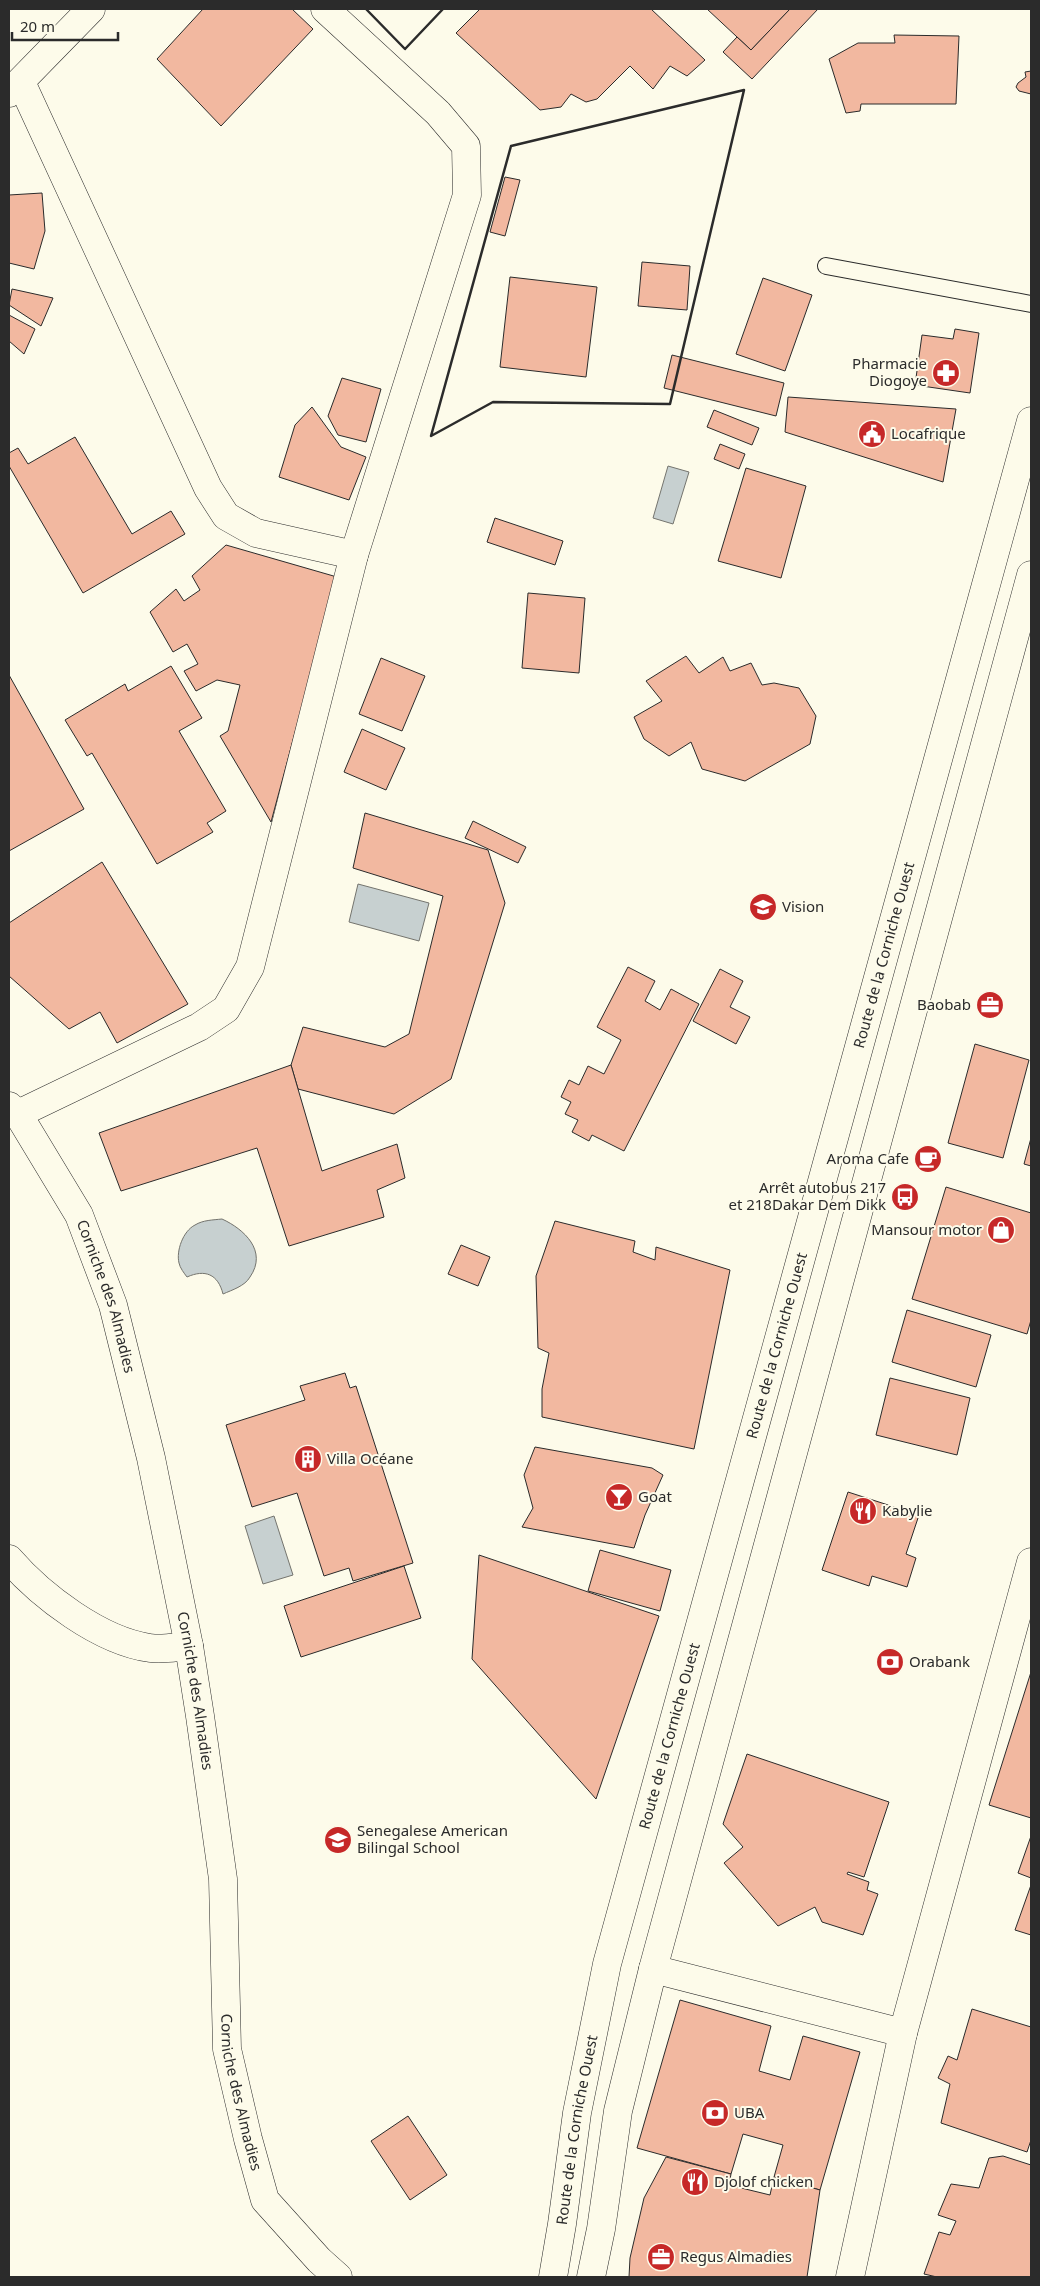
<svg xmlns="http://www.w3.org/2000/svg" width="1040" height="2286" viewBox="0 0 1040 2286" font-family="'Noto Sans',sans-serif">
  <style>
    .water { fill: #c7d0d0; stroke: #74746e }
    .building { fill: #f2b8a0; stroke: #2b2b2b }
    .lines { fill: none; stroke-linecap: round; stroke-linejoin: round }
    .lane-casing { stroke: #2b2b2b; stroke-width: 18 }
    .street-casing { stroke: #2b2b2b; stroke-width: 29 }
    .secondary-casing { stroke: #2b2b2b; stroke-width: 29 }
    .highway-casing { stroke: #2b2b2b; stroke-width: 29 }
    .lane { stroke: #fdfbea; stroke-width: 16 }
    .street { stroke: #fdfbea; stroke-width: 28 }
    .secondary { stroke: #fdfbea; stroke-width: 28 }
    .highway { stroke: #fdfbea; stroke-width: 28 }
    .wall { stroke: #2b2b2b; stroke-width: 2.5 }
    .labels { text-anchor: middle; stroke-width: 4; stroke-linejoin: round; paint-order: stroke }
    .poi-label { font-size: 15px; fill: #2b2b2b; stroke: #fdfbea; text-anchor: start }
    .street-label { font-size: 15px; fill: #2b2b2b; stroke: #fdfbea }
  </style>
  <rect width="100%" height="100%" fill="#fdfbea"/>
  <!-- water -->
  <g class="water">
    <path d="M668 466 689 472 673 524 653 518Z"/>
    <path d="M358 884 429 903 419 941 349 922Z"/>
    <path d="M222 1219C244 1229 268 1251 250 1277 245 1286 232 1290 223 1294 218 1274 205 1269 187 1277 184 1273 180 1268 179 1263 176 1251 183 1231 195 1225 203 1220 213 1220 222 1219Z"/>
    <path d="M274 1516 293 1575 263 1584 245 1526Z"/>
  </g>
  <!-- building -->
  <g class="building">
    <path d="M203 9H292L313 29 221 126 157 59Z"/>
    <path d="M480 9H651L705 60 687 76 670 66 653 89 630 66 597 99 586 102 571 94 561 107 540 110 456 33Z"/>
    <path d="M707 9H790L751 50Z"/>
    <path d="M790 9H818L752 79 723 52 737 37 751 50Z"/>
    <path d="M894 35 959 36 956 104H861L860 111 846 113 829 59 858 43H895Z"/>
    <path d="M1031 71V94L1019 91 1016 87 1018 83 1026 77 1025 72Z"/>
    <path d="M505 177 520 180 505 236 490 232Z"/>
    <path d="M42 193 45 231 34 269 9 263V195Z"/>
    <path d="M642 262 690 266 687 310 638 306Z"/>
    <path d="M510 277 597 287 586 377 500 367Z"/>
    <path d="M763 278 812 295 785 371 736 354Z"/>
    <path d="M12 289 53 298 41 326 9 305Z"/>
    <path d="M9 315 35 329 24 354 9 341Z"/>
    <path d="M955 329 979 333 970 393 915 385 922 335 953 339Z"/>
    <path d="M672 355 784 383 776 416 664 388Z"/>
    <path d="M342 378 381 389 366 442 338 435 328 416Z"/>
    <path d="M788 397 956 409 943 482 785 432Z"/>
    <path d="M312 407 341 447 366 457 349 500 279 477 295 425Z"/>
    <path d="M714 410 759 428 752 445 707 427Z"/>
    <path d="M75 437 132 534 171 511 185 534 83 593 9 466V453L18 448 28 464Z"/>
    <path d="M720 444 745 454 739 469 714 459Z"/>
    <path d="M746 468 806 486 781 578 718 561Z"/>
    <path d="M495 518 563 541 555 565 487 542Z"/>
    <path d="M226 545 337 577 271 822 220 736 228 731 240 685 217 680 196 691 184 671 198 664 187 644 173 652 150 612 176 589 184 601 200 590 192 576Z"/>
    <path d="M528 593 585 598 579 673 522 668Z"/>
    <path d="M686 656 699 673 723 657 730 671 751 663 762 685 774 683 799 688 816 716 810 744 745 781 702 769 691 742 669 756 644 739 634 717 662 701 646 681Z"/>
    <path d="M381 658 425 676 402 731 359 714Z"/>
    <path d="M171 666 202 718 179 731 226 811 207 823 213 832 157 864 92 753 87 756 65 720 125 684 128 691Z"/>
    <path d="M9 675 84 809 9 851Z"/>
    <path d="M362 729 405 748 386 790 344 772Z"/>
    <path d="M365 813 488 850 505 903 451 1079 394 1114 298 1089 291 1065 303 1027 385 1047 409 1034 443 896 353 868Z"/>
    <path d="M473 821 526 847 518 863 465 838Z"/>
    <path d="M102 862 188 1004 117 1043 100 1012 69 1029 9 976V923Z"/>
    <path d="M628 967 655 981 645 1001 660 1010 671 989 699 1004 624 1151 592 1135 589 1141 572 1132 578 1120 565 1114 571 1102 561 1097 569 1080 579 1085 588 1066 604 1074 621 1040 597 1027Z"/>
    <path d="M720 969 743 981 730 1007 750 1017 736 1044 693 1021Z"/>
    <path d="M975 1044 1029 1060 1003 1158 948 1143Z"/>
    <path d="M291 1065 322 1171 397 1144 405 1178 377 1190 384 1217 289 1246 257 1148 121 1191 99 1133Z"/>
    <path d="M1031 1138V1166L1024 1164Z"/>
    <path d="M946 1187 1031 1213V1320L1027 1334 912 1299Z"/>
    <path d="M555 1221 635 1241 633 1252 655 1260 656 1247 730 1270 694 1449 542 1417V1389L549 1353 538 1348 536 1276Z"/>
    <path d="M461 1245 490 1257 478 1286 448 1274Z"/>
    <path d="M907 1310 991 1335 976 1387 892 1362Z"/>
    <path d="M345 1373 350 1388 356 1386 413 1563 353 1581 349 1568 324 1576 297 1493 252 1507 226 1425 305 1400 300 1386Z"/>
    <path d="M890 1378 970 1398 957 1455 876 1435Z"/>
    <path d="M535 1447 652 1468 663 1475 645 1515 634 1548 522 1527 533 1508 524 1475Z"/>
    <path d="M848 1492 919 1515 906 1554 916 1558 907 1587 872 1576 869 1586 822 1570Z"/>
    <path d="M600 1550 671 1570 660 1611 588 1591Z"/>
    <path d="M479 1555 659 1616 596 1799 472 1659Z"/>
    <path d="M404 1566 421 1618 301 1657 284 1606Z"/>
    <path d="M1031 1672V1818L989 1805Z"/>
    <path d="M747 1754 889 1802 864 1877 848 1872 847 1874 869 1882 867 1890 878 1894 863 1935 822 1922 815 1907 778 1926 724 1863 743 1847 723 1824Z"/>
    <path d="M1031 1836V1878L1018 1873Z"/>
    <path d="M1031 1885V1935L1015 1930Z"/>
    <path d="M680 2000 771 2026 759 2071 790 2080 803 2036 860 2052 820 2190 774 2177 783 2145 743 2134 731 2174 637 2148Z"/>
    <path d="M972 2009 1031 2027V2140L1027 2152 941 2123 950 2084 938 2078 948 2056 957 2060Z"/>
    <path d="M408 2116 447 2175 410 2200 371 2141Z"/>
    <path d="M1003 2156 1031 2165V2277H937L924 2274 939 2232 950 2235 956 2221 938 2215 951 2184 979 2188 989 2158Z"/>
    <path d="M666 2157 731 2174 729 2185 770 2195 774 2177 820 2190 807 2277H629L630 2258 644 2198Z"/>
  </g>
  <g class="lines">
    <!-- lane casing -->
    <g class="lane-casing">
      <path id="lane" d="M826 266 1031 304"/>
    </g>
    <!-- street casing -->
    <g class="street-casing">
      <g id="street">
        <path d="M21 82 208 488 226 516 256 533 354 555"/>
        <path d="M9 93 91 9"/>
        <path d="M18 1114 199 1027 226 1009 250 967 354 555 467 195 466 146 438 113 325 9"/>
        <path d="M9 1559C41 1596 100 1641 150 1648 162 1650 176 1647 189 1646"/>
        <path d="M653 1969 903 2033"/>
        <path d="M850 2277 903 2033 1031 1562"/>
      </g>
    </g>
    <!-- secondary casing -->
    <g class="secondary-casing">
      <g id="secondary">
        <path id="s1" d="M9 1106 18 1114 79 1215 113 1305 151 1458 189 1646 200 1716 223 1879 227 2049 248 2139 265 2200 319 2260 338 2277"/>
      </g>
    </g>
    <!-- highway casing -->
    <g class="highway-casing">
      <g id="highway">
        <path id="s2" d="M553 2277 562 2224 577 2113 607 1964 1031 421"/>
        <path d="M591 2277 601 2229 618 2111 653 1969 1031 575"/>
      </g>
    </g>
    <!-- lane -->
    <use href="#lane" class="lane"/>
    <!-- street -->
    <use href="#street" class="street"/>
    <!-- secondary -->
    <use href="#secondary" class="secondary"/>
    <!-- highway -->
    <use href="#highway" class="highway"/>
    <!-- wall -->
    <g class="wall">
      <path d="M366 9 405 49 443 9"/>
      <path d="M744 90 670 404 493 402 431 436 511 146Z"/>
    </g>
  </g>
  <!-- icons -->
  <defs>
    <g id="pharmacy-disc" transform="scale(1.4375)"><circle r="9.5" fill="#c62828" stroke="#fdfbea"/><path d="M-2-6h4v4h4v4h-4v4h-4v-4h-4v-4h4Z" fill="#fff"/></g>
    <g id="civic-disc" transform="scale(1.4375)"><circle r="9.5" fill="#c62828" stroke="#fdfbea"/><path d="M-.6-6.5H3V-4.5H.6V-3L4-1V1h2V6H-6V1h2V-1L-.6-3ZM-1.2 2.5V6h2.4V2.5Z" fill="#fff"/></g>
    <g id="school-disc" transform="scale(1.4375)"><circle r="9.5" fill="#c62828" stroke="#fdfbea"/><path d="M0-5L7-2L0 1L-7-2ZM-4 1L0 2.5L4 1V4Q0 6-4 4Z" fill="#fff"/></g>
    <g id="office-disc" transform="scale(1.4375)"><circle r="9.5" fill="#c62828" stroke="#fdfbea"/><path d="M-6-3h4V-5.5h4V-3h4V5H-6ZM-1-4.5V-3h2v-1.5ZM-6 0V1H6V0Z" fill="#fff"/></g>
    <g id="cafe-disc" transform="scale(1.4375)"><circle r="9.5" fill="#c62828" stroke="#fdfbea"/><path d="M-5.5-4.5H6V0H3Q3 3.5 0 3.5H-2.5Q-5.5 3.5-5.5 0ZM3-3.2v2h1.7v-2ZM-6 4.5H4V6H-6Z" fill="#fff"/></g>
    <g id="bus-disc" transform="scale(1.4375)"><circle r="9.5" fill="#c62828" stroke="#fdfbea"/><path d="M-5-6H5V4H4V6H2V4H-2V6H-4V4H-5ZM-3.5-4V0h7V-4ZM-3.5 1.2v1.5H-2V1.2ZM2 1.2v1.5H3.5V1.2Z" fill="#fff"/></g>
    <g id="shop-disc" transform="scale(1.4375)"><circle r="9.5" fill="#c62828" stroke="#fdfbea"/><path d="M-5-2.5h2.3a2.7 3.5 0 0 1 5.4 0H5L5.5 6h-11ZM-1.5-2.5h3a1.5 2.3 0 0 0-3 0Z" fill="#fff"/></g>
    <g id="building-disc" transform="scale(1.4375)"><circle r="9.5" fill="#c62828" stroke="#fdfbea"/><path d="M-4-6H4V6H1V3H-1V6H-4ZM-2.5-4.3h1.7v1.8h-1.7ZM.8-4.3h1.7v1.8H.8ZM-2.5-1h1.7V.8h-1.7ZM.8-1h1.7V.8H.8Z" fill="#fff"/></g>
    <g id="bar-disc" transform="scale(1.4375)"><circle r="9.5" fill="#c62828" stroke="#fdfbea"/><path d="M-6-5H6L.8 .8V4.5H3.5V6h-7V4.5H-.8V.8Z" fill="#fff"/></g>
    <g id="restaurant-disc" transform="scale(1.4375)"><circle r="9.5" fill="#c62828" stroke="#fdfbea"/><path d="M-5-6h1v4h1v-4h1v4h1v-4h1v5L-1.5 .5V6h-2V.5L-5-1ZM5-6V6H3V1.5H1.5Q1.5-4 5-6Z" fill="#fff"/></g>
    <g id="bank-disc" transform="scale(1.4375)"><circle r="9.5" fill="#c62828" stroke="#fdfbea"/><path d="M-6-4H6V4H-6ZM0-2.3a2.3 2.3 0 1 0 0 4.6a2.3 2.3 0 1 0 0-4.6Z" fill="#fff"/></g>
  </defs>
  <g fill-rule="evenodd">
    <use href="#pharmacy-disc" x="946" y="373"/>
    <use href="#civic-disc" x="872" y="434"/>
    <use href="#school-disc" x="763" y="907"/>
    <use href="#office-disc" x="990" y="1005"/>
    <use href="#cafe-disc" x="928" y="1159"/>
    <use href="#bus-disc" x="905" y="1197"/>
    <use href="#shop-disc" x="1001" y="1230"/>
    <use href="#building-disc" x="308" y="1459"/>
    <use href="#bar-disc" x="619" y="1497"/>
    <use href="#restaurant-disc" x="863" y="1511"/>
    <use href="#bank-disc" x="890" y="1662"/>
    <use href="#school-disc" x="338" y="1840"/>
    <use href="#bank-disc" x="715" y="2113"/>
    <use href="#restaurant-disc" x="695" y="2182"/>
    <use href="#office-disc" x="661" y="2257"/>
  </g>
  <g class="labels">
    <!-- poi labels -->
    <g class="poi-label">
      <text x="927" y="369" text-anchor="end">Pharmacie<tspan x="927" dy="17">Diogoye</tspan></text>
      <text x="891" y="439">Locafrique</text>
      <text x="782" y="912">Vision</text>
      <text x="971" y="1010" text-anchor="end">Baobab</text>
      <text x="909" y="1164" text-anchor="end">Aroma Cafe</text>
      <text x="886" y="1193" text-anchor="end">Arrêt autobus 217<tspan x="886" dy="17">et 218Dakar Dem Dikk</tspan></text>
      <text x="982" y="1235" text-anchor="end">Mansour motor</text>
      <text x="327" y="1464">Villa Océane</text>
      <text x="638" y="1502">Goat</text>
      <text x="882" y="1516">Kabylie</text>
      <text x="909" y="1667">Orabank</text>
      <text x="357" y="1836">Senegalese American<tspan x="357" dy="17">Bilingal School</tspan></text>
      <text x="734" y="2118">UBA</text>
      <text x="714" y="2187">Djolof chicken</text>
      <text x="680" y="2262">Regus Almadies</text>
    </g>
    <!-- street labels -->
    <g class="street-label">
      <text dy="5" stroke="none"><textPath href="#s2" startOffset="1364">Route de la Corniche Ouest</textPath></text>
      <text dy="5" stroke="none"><textPath href="#s1" startOffset="216">Corniche des Almadies</textPath></text>
      <text dy="5" stroke="none"><textPath href="#s2" startOffset="959">Route de la Corniche Ouest</textPath></text>
      <text dy="5" stroke="none"><textPath href="#s1" startOffset="621">Corniche des Almadies</textPath></text>
      <text dy="5" stroke="none"><textPath href="#s2" startOffset="554">Route de la Corniche Ouest</textPath></text>
      <text dy="5" stroke="none"><textPath href="#s1" startOffset="1026">Corniche des Almadies</textPath></text>
      <text dy="5" stroke="none"><textPath href="#s2" startOffset="149">Route de la Corniche Ouest</textPath></text>
    </g>
  </g>
  <!-- border -->
  <rect width="1040" height="2286" fill="none" stroke="#2b2b2b" stroke-width="20"/>
  <!-- scale -->
  <path d="M12 32v8h106v-8" fill="none" stroke="#2b2b2b" stroke-width="2.5"/>
  <text x="20" y="32" font-size="15" fill="#2b2b2b" stroke="#fdfbea" stroke-width="4" paint-order="stroke">20 m</text>
</svg>
